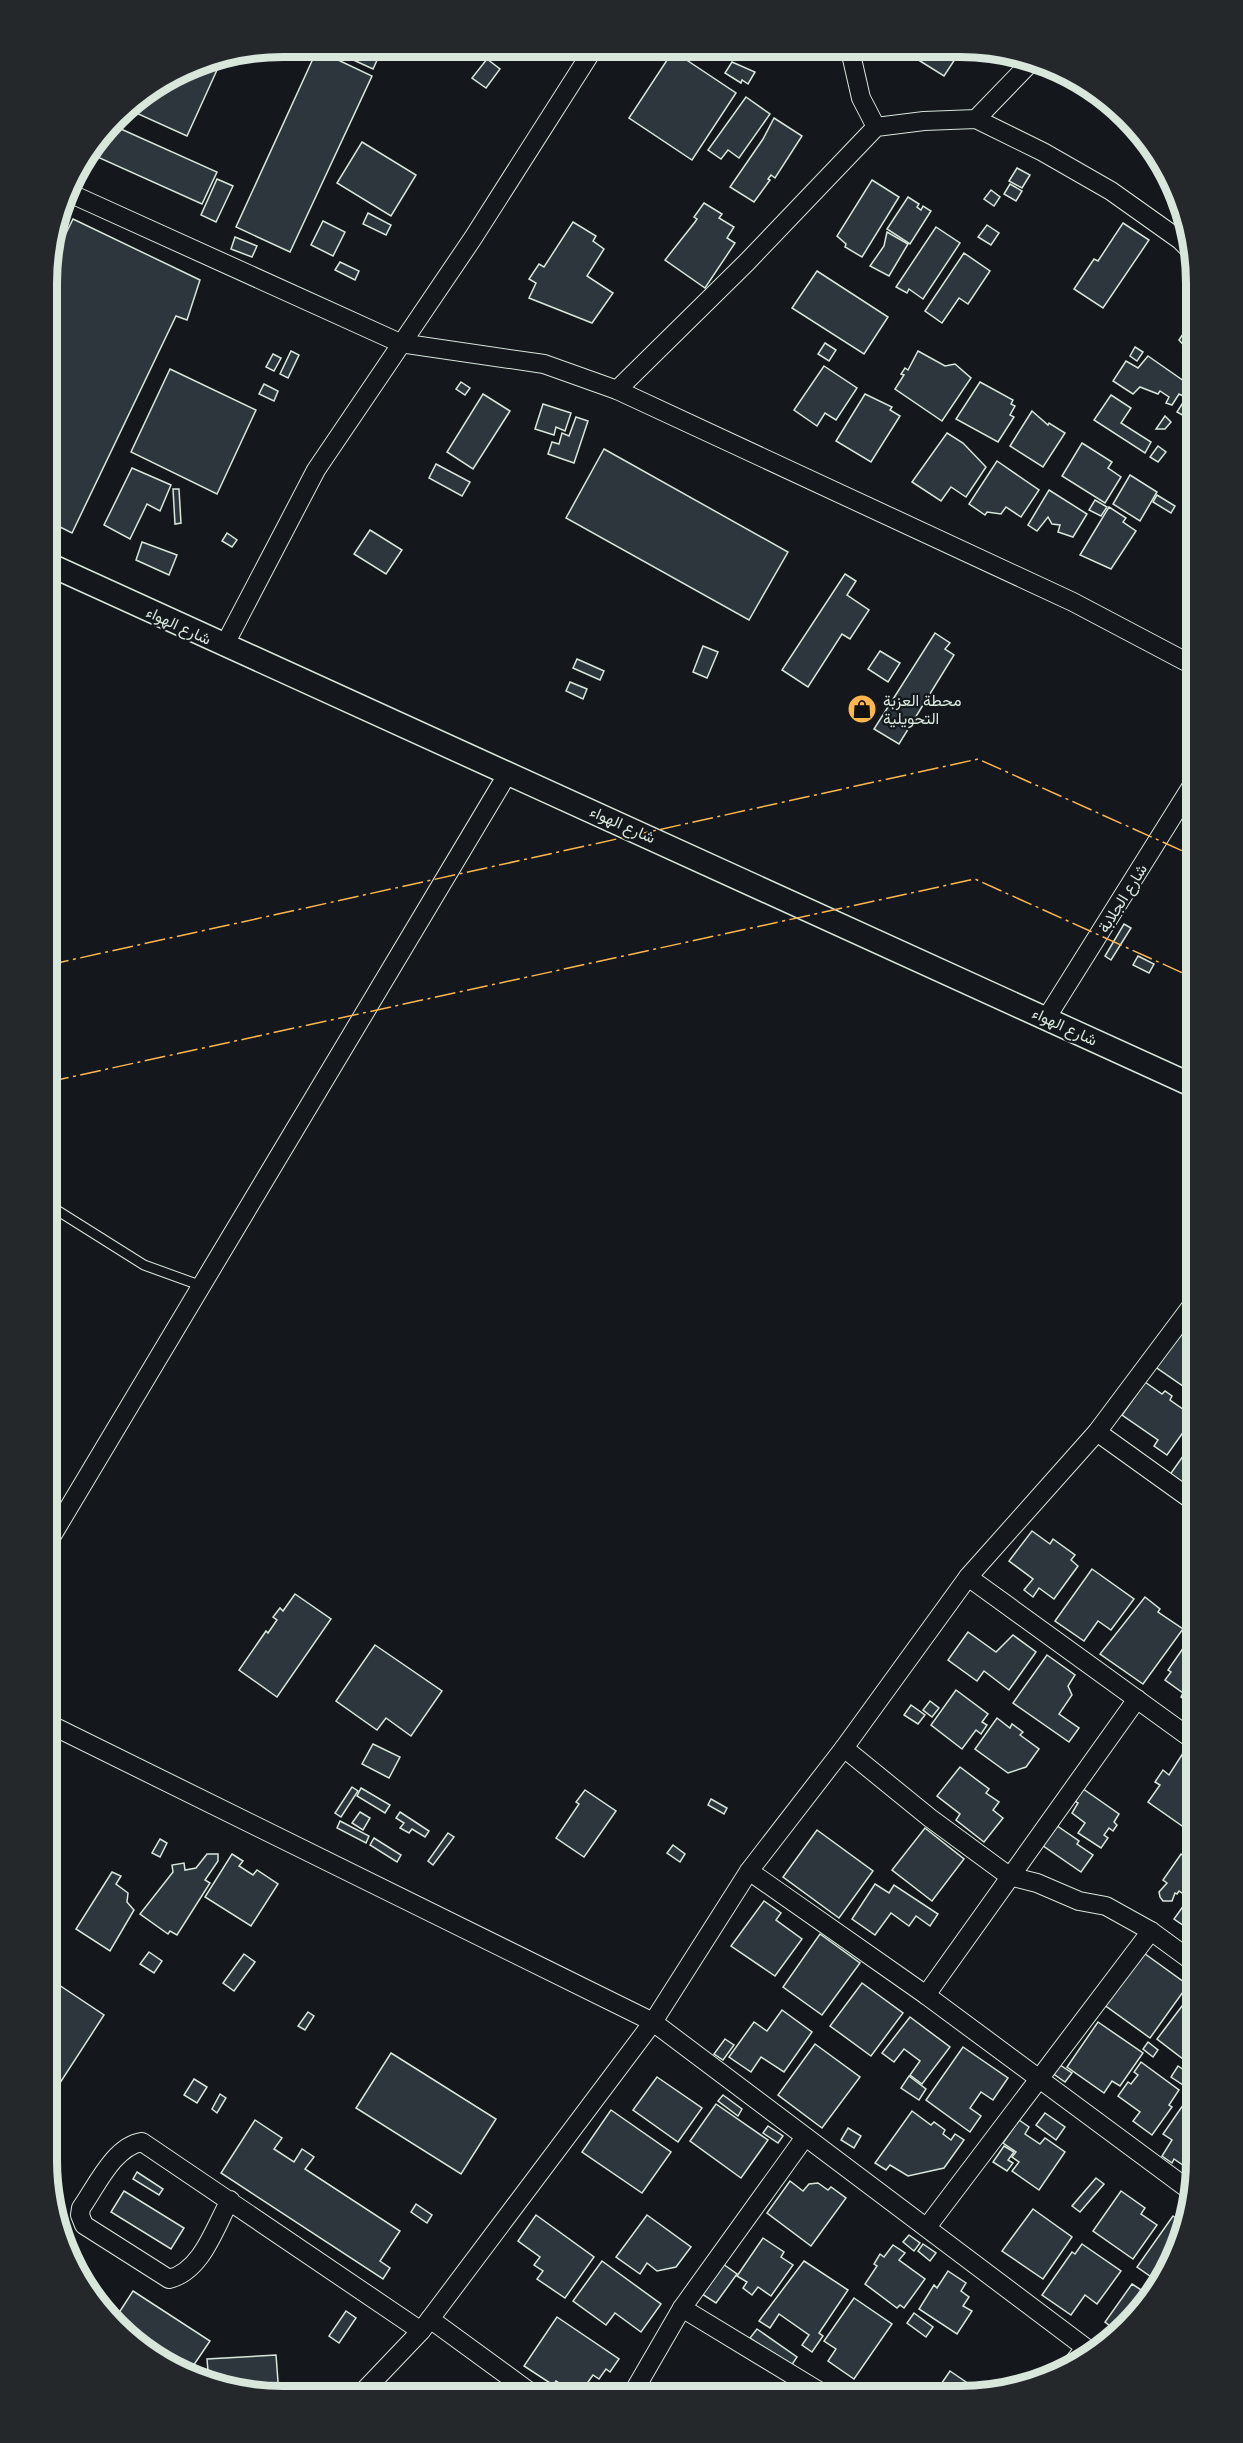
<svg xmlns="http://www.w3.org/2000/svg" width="1243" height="2443" viewBox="0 0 1243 2443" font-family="Cabin,Vazirmatn,sans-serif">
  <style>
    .building { fill: #2c363c; stroke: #d8e6dc; stroke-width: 1.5 }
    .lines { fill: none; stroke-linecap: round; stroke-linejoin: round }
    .service-casing { stroke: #d8e6dc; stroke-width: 11 }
    .minor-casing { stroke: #d8e6dc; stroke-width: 20 }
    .tertiary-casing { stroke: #d8e6dc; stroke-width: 25 }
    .service { stroke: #14181c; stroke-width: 9 }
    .minor { stroke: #14181c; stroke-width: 18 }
    .tertiary { stroke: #14181c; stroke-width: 22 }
    .power { stroke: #ffb74d; stroke-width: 1.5; stroke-dasharray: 21 4.5 3 4.5; stroke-linecap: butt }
    .labels { text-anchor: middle; stroke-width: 4.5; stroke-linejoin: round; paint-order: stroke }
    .street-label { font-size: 16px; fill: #d8e6dc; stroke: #14181c }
    .poi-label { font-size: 16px; fill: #d8e6dc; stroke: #14181c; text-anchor: start }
    .rim { fill: none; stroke: #d8e6dc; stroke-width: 8 }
  </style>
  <rect width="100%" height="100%" fill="#14181c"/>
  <!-- building -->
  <g class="building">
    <path d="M325 47H383L373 69Z"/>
    <path d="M317 50 372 76 290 252 236 227Z"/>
    <path d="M673 51 736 93 692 160 629 118Z"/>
    <path d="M904 51 905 50 965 51 962 55 959 53 944 76Z"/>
    <path d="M222 59 187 136 125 108 193 64Z"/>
    <path d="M487 59 500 69 486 88 472 78Z"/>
    <path d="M732 62 755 72 748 84 742 80 741 83 725 73Z"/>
    <path d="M746 97 770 114 739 158 728 150 721 159 708 150Z"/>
    <path d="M774 118 802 136 775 178 771 175 768 179 770 180 754 202 730 187 763 139Z"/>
    <path d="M112 125 217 172 202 204 93 155Z"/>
    <path d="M362 142 416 175 391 216 337 183Z"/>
    <path d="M1017 168 1030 175 1022 188 1009 181Z"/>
    <path d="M217 179 233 186 216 222 201 215Z"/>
    <path d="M872 180 899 197 862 257 845 247 846 244 837 236Z"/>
    <path d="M1010 184 1022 191 1016 201 1004 194Z"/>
    <path d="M991 190 1000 197 994 206 984 199Z"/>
    <path d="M908 197 919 204 917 207 921 210 923 206 931 211 910 244 887 229Z"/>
    <path d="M704 203 722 214 719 218 734 227 727 238 735 243 705 288 665 260 695 222 697 219 694 217Z"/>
    <path d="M368 213 391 225 386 235 363 224Z"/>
    <path d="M1182 214 1185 216 1189 237 1174 228Z"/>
    <path d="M73 219 200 280 187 320 176 316 72 533 48 521V270Z"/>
    <path d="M323 221 345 232 333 256 311 245Z"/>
    <path d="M573 222 596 236 593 241 604 249 587 276 613 293 592 323 529 298 536 283 529 279 539 264 544 267Z"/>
    <path d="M1123 223 1149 240 1103 308 1074 289 1094 259 1098 261Z"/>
    <path d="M987 225 999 233 991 245 978 237Z"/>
    <path d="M936 227 960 243 923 299 909 289 907 293 896 287Z"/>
    <path d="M887 232 908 244 889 276 870 266 884 246Z"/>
    <path d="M235 237 257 246 252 257 231 249Z"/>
    <path d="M964 253 990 271 968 304 959 298 942 323 925 311Z"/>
    <path d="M340 262 359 271 355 280 335 270Z"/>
    <path d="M817 271 888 317 864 354 792 308Z"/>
    <path d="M1183 334 1196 343V361L1187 355 1188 350 1179 340Z"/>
    <path d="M825 343 836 350 829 361 818 354Z"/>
    <path d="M1135 347 1143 352 1137 361 1130 356Z"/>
    <path d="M291 351 299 355 288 378 280 374Z"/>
    <path d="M918 351 945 366 955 364 971 378 942 421 895 389 904 375 901 374 905 368 908 370Z"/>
    <path d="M273 354 281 358 274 371 266 367Z"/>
    <path d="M1148 356 1191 386 1185 397 1179 394 1172 405 1166 403 1169 397 1160 391 1158 394 1140 387 1133 394 1113 381 1126 361 1138 368Z"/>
    <path d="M824 366 857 388 836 420 825 413 817 426 794 410Z"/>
    <path d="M170 369 256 410 217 494 131 452Z"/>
    <path d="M461 382 470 388 465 395 456 389Z"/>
    <path d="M980 382 1013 400 1011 404 1015 406 1010 415 1014 417 998 442 956 419Z"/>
    <path d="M1196 382V410L1191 420 1177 412Z"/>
    <path d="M264 384 278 391 274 401 259 394Z"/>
    <path d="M483 394 510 411 473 469 447 452Z"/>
    <path d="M865 394 892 407 890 410 900 416 871 462 836 441Z"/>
    <path d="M1111 395 1131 408 1121 423 1151 442 1145 453 1094 420Z"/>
    <path d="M543 404 571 413 565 431 556 427 554 435 535 429Z"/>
    <path d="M1032 411 1048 425 1049 423 1065 433 1043 467 1010 446Z"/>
    <path d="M1165 416 1171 422 1165 429H1156Z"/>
    <path d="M576 417 588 421 574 463 548 454 552 442 559 444 562 433 569 436Z"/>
    <path d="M947 433 963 443 986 467 966 497 951 487 941 501 912 482Z"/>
    <path d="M1082 443 1112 462 1108 468 1121 477 1105 503 1062 476Z"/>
    <path d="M1158 446 1166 452 1158 462 1150 457Z"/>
    <path d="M604 449 788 552 749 620 566 518Z"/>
    <path d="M997 461 1039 490 1021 517 1006 507 1001 514 987 512 985 515 969 504Z"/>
    <path d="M436 464 470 482 462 496 429 478Z"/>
    <path d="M132 468 171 485 160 511 147 504 130 539 104 525Z"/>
    <path d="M1130 475 1157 492 1140 521 1113 504Z"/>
    <path d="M173 489H179L181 523 175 524Z"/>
    <path d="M1049 490 1087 514 1073 537 1058 532 1060 525 1052 524 1048 517 1037 531 1028 525Z"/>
    <path d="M1157 495 1175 506 1171 513 1153 502Z"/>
    <path d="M1095 500 1107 507 1101 516 1089 510Z"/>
    <path d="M1109 507 1126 518 1123 522 1136 531 1111 569 1080 555Z"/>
    <path d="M370 530 402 550 386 574 354 554Z"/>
    <path d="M227 533 237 540 232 547 222 541Z"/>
    <path d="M142 542 177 555 169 575 136 560Z"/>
    <path d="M845 574 856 581 847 595 869 610 850 639 842 634 808 687 782 670Z"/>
    <path d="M935 633 950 643 945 649 954 655 899 744 874 729Z"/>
    <path d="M703 646 718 652 707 678 693 672Z"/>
    <path d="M880 651 900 663 888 682 868 669Z"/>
    <path d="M577 659 604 671 600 680 573 668Z"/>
    <path d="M570 682 587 689 583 699 566 691Z"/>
    <path d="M1124 924 1131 928 1111 960 1105 956Z"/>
    <path d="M1138 956 1154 964 1149 973 1133 965Z"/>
    <path d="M1189 1319 1196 1324V1395L1154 1366Z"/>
    <path d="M1145 1382 1162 1394 1165 1391 1172 1396 1170 1400 1194 1417 1167 1455 1154 1446 1158 1440 1122 1415Z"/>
    <path d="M1195 1439H1196V1496L1169 1476Z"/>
    <path d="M1032 1531 1050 1544 1053 1539 1075 1555 1071 1560 1078 1566 1054 1599 1039 1588 1033 1597 1024 1590 1033 1579 1009 1561Z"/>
    <path d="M1092 1569 1134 1599 1111 1630 1098 1621 1084 1641 1055 1621Z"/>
    <path d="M295 1594 331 1619 277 1697 239 1670 266 1631 268 1633 277 1620 273 1617 280 1608 283 1611Z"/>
    <path d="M1145 1597 1160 1609 1158 1612 1183 1629 1143 1684 1100 1654Z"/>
    <path d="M968 1632 996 1652 1013 1635 1036 1652 1009 1690 984 1671 977 1681 948 1660Z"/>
    <path d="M1193 1634 1196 1637 1194 1707 1181 1697 1183 1693 1165 1680 1171 1672 1168 1670Z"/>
    <path d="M375 1645 442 1691 411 1736 386 1718 377 1730 336 1701Z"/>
    <path d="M1047 1655 1075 1675 1068 1686 1072 1695 1059 1714 1079 1728 1069 1742 1013 1703Z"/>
    <path d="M956 1690 988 1714 982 1722 987 1725 981 1734 976 1730 962 1749 931 1725Z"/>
    <path d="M930 1701 939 1708 932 1717 923 1710Z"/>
    <path d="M911 1705 925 1715 918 1724 904 1715Z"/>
    <path d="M997 1718 1010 1728 1012 1724 1023 1732 1020 1735 1039 1749 1026 1767 1008 1773 975 1749Z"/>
    <path d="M373 1744 400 1757 389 1778 362 1764Z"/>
    <path d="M1185 1750 1196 1757V1812L1185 1828 1148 1802 1160 1785 1155 1782 1163 1770 1169 1775Z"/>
    <path d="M960 1767 989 1789 986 1793 999 1802 993 1810 1003 1818 984 1842 956 1820 960 1814 937 1796Z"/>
    <path d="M1079 1786 1119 1814 1114 1822 1117 1825 1113 1831 1109 1828 1104 1835 1108 1838 1101 1848 1078 1833 1085 1823 1072 1813 1078 1803 1070 1798Z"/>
    <path d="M352 1787 358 1791 341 1817 335 1813Z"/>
    <path d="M361 1788 390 1805 385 1813 357 1796Z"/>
    <path d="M585 1790 616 1811 584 1857 556 1838 579 1804 576 1802Z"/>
    <path d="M711 1799 727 1808 724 1814 708 1805Z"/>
    <path d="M360 1812 370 1818 363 1830 352 1823Z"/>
    <path d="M400 1812 429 1831 425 1837 412 1829 409 1833 400 1828 404 1823 396 1818Z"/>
    <path d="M340 1821 369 1836 366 1843 337 1828Z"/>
    <path d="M1053 1823 1079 1841 1077 1844 1093 1855 1081 1872 1039 1843Z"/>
    <path d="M925 1828 964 1859 932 1901 892 1870Z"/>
    <path d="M817 1830 873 1871 839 1918 783 1877Z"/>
    <path d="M448 1833 454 1837 433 1865 428 1861Z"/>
    <path d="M374 1838 401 1855 397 1862 370 1845Z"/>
    <path d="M160 1839 167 1843 160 1857 152 1853Z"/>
    <path d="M673 1845 685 1854 680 1862 667 1853Z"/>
    <path d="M207 1854H218V1861L205 1880 210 1883 177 1935 170 1931 168 1934 140 1914 173 1872 172 1865 184 1863 185 1870 196 1868Z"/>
    <path d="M232 1854 243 1861 239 1866 253 1875 257 1870 278 1884 251 1926 205 1897Z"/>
    <path d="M1181 1854 1196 1865V1923L1189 1933 1190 1930 1174 1919 1189 1898 1179 1891 1177 1894 1175 1893 1172 1901H1163L1160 1897 1159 1892 1167 1883 1163 1880Z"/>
    <path d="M112 1872 121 1876 116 1884 128 1893 127 1902 134 1910 110 1951 76 1929Z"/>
    <path d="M875 1884 889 1893 894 1885 938 1914 930 1926 916 1916 909 1926 891 1913 875 1935 852 1919Z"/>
    <path d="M764 1901 781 1913 776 1920 802 1939 775 1976 731 1946Z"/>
    <path d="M820 1934 860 1963 822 2015 783 1987Z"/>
    <path d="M1141 1951 1188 1985 1150 2038 1103 2004Z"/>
    <path d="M149 1952 162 1961 154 1973 140 1964Z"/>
    <path d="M244 1954 255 1962 234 1991 223 1983Z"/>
    <path d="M47 1977 104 2015 47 2103Z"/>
    <path d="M862 1983 903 2013 871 2056 830 2026Z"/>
    <path d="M1195 1989 1196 1990V2069L1157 2039Z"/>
    <path d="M782 2010 812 2032 784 2072 761 2057 751 2072 729 2057 754 2022 767 2031Z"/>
    <path d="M308 2012 314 2016 305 2030 298 2026Z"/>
    <path d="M910 2017 950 2047 922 2084 910 2075 920 2061 904 2049 894 2062 882 2053Z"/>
    <path d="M1098 2022 1143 2053 1120 2086 1112 2081 1104 2093 1067 2067Z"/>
    <path d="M725 2039 734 2045 723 2060 714 2054Z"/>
    <path d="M1148 2042 1158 2050 1153 2057 1143 2049Z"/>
    <path d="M815 2044 860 2077 822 2128 778 2095Z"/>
    <path d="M963 2047 1008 2078 993 2100 981 2092 970 2108 981 2116 970 2132 926 2100Z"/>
    <path d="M391 2053 496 2119 461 2174 356 2108Z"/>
    <path d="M1054 2061 1072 2073 1065 2082 1048 2070Z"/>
    <path d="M1141 2062 1179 2090 1169 2105 1172 2107 1152 2135 1133 2121 1140 2112 1118 2096 1128 2082 1131 2084 1138 2075 1134 2072Z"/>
    <path d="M1178 2066 1193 2076 1186 2087 1171 2077Z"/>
    <path d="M909 2076 926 2089 919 2100 901 2088Z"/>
    <path d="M657 2077 702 2108 678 2142 633 2110Z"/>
    <path d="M194 2079 207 2087 197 2103 184 2095Z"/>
    <path d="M220 2094 226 2098 217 2113 212 2109Z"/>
    <path d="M723 2095 742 2109 738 2116 718 2101Z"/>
    <path d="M1190 2095 1196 2099V2174L1174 2159 1172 2163 1162 2156 1172 2140 1163 2134Z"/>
    <path d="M716 2104 768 2140 741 2178 690 2141Z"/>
    <path d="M611 2110 671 2152 642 2193 582 2152Z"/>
    <path d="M912 2111 931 2125 934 2122 945 2130 943 2134 951 2140 955 2134 964 2140 944 2168 908 2176 890 2165 886 2170 875 2163Z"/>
    <path d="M1045 2113 1065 2127 1056 2140 1036 2125Z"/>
    <path d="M255 2120 282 2138 274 2149 294 2162 302 2149 314 2157 305 2169 400 2231 380 2261 390 2268 383 2279 221 2173Z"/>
    <path d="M1019 2120 1029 2127 1025 2134 1040 2144 1045 2138 1065 2152 1039 2190 1012 2171 1019 2162 1012 2157 1016 2152 1003 2143Z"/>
    <path d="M768 2126 783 2136 778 2143 763 2133Z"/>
    <path d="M848 2128 861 2136 854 2148 841 2140Z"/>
    <path d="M1004 2146 1014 2152 1008 2160 1013 2163 1007 2171 993 2162Z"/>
    <path d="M137 2172 163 2189 159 2195 133 2179Z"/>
    <path d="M1096 2178 1104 2184 1080 2212 1072 2206Z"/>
    <path d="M790 2181 803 2191 809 2184 818 2183 828 2190 831 2187 846 2198 811 2246 767 2213Z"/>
    <path d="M124 2191 184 2228 171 2249 111 2212Z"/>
    <path d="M1121 2191 1145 2208 1141 2214 1157 2225 1133 2259 1093 2231Z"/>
    <path d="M416 2204 432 2215 427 2223 411 2212Z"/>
    <path d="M1033 2209 1072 2237 1043 2279 1002 2251Z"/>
    <path d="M536 2215 594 2257 565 2298 537 2279 543 2271 534 2265 540 2257 518 2241Z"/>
    <path d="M647 2215 691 2247 676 2267 657 2271 647 2263 640 2274 616 2257Z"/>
    <path d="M1173 2216 1185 2224 1179 2250 1160 2283 1137 2267Z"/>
    <path d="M909 2235 920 2243 914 2251 903 2242Z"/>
    <path d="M763 2238 784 2252 781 2257 793 2265 771 2296 758 2287 752 2295 743 2288 747 2282 737 2276Z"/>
    <path d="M923 2244 936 2253 930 2261 918 2251Z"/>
    <path d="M1082 2244 1121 2271 1097 2304 1085 2295 1071 2315 1042 2295 1072 2252 1075 2254Z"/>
    <path d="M893 2245 905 2253 899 2260 925 2279 904 2308 900 2305 897 2308 865 2284 877 2266 874 2264 880 2254 884 2257Z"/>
    <path d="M602 2261 661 2304 641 2332 615 2313 606 2325 573 2301Z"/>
    <path d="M804 2261 848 2290 819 2333 823 2336 812 2352 802 2345 809 2335 779 2314 770 2328 759 2321Z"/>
    <path d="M723 2264 737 2274 716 2303 702 2294Z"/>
    <path d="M948 2271 966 2283 961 2291 969 2297 963 2306 972 2311 957 2334 919 2309 934 2285 937 2288Z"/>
    <path d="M1132 2284 1152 2297 1118 2332 1105 2322Z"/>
    <path d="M133 2291 210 2341 187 2375 127 2338 113 2322Z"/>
    <path d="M854 2298 892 2324 854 2379 828 2361 836 2349 824 2341Z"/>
    <path d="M346 2311 356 2318 339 2343 329 2336Z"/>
    <path d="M914 2313 933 2327 926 2337 907 2323Z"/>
    <path d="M557 2317 619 2359 610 2372 606 2369 599 2379 593 2375 581 2392 573 2387 570 2390 556 2381 553 2385 524 2366Z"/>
    <path d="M757 2329 797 2357 791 2366 750 2338Z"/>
    <path d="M276 2355 279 2395 252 2394 209 2383 207 2359Z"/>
    <path d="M950 2371 982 2393 933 2396Z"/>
  </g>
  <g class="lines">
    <!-- service casing -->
    <g class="service-casing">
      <path id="service" d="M47 1204 144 1265 202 1286"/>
    </g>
    <!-- minor casing -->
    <g class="minor-casing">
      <g id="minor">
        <path d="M850 50 861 98 876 127"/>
        <path d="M976 119 1033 60"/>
        <path d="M67 192 400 343 544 364 617 390 1073 602 1196 667"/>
        <path d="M617 390 747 262 876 127 924 121 976 119 1043 152 1111 191 1180 240 1191 251"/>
        <path d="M224 646 316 470 473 238 594 48"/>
        <path d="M1047 1017 1196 779"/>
        <path d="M1097 1432 1196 1503"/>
        <path d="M47 1544 508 773"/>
        <path d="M968 1577 1196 1742"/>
        <path d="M47 1723 653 2022 1094 2354"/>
        <path d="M844 1748 930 1818 1009 1876 1037 1883 1079 1901 1106 1906 1151 1931 1196 1964"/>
        <path d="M749 1871 926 1995 1192 2192"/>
        <path d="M926 1995 1137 1699"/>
        <path d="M230 2200C215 2227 202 2271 169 2279L84 2225 80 2215 81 2208C96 2187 114 2146 142 2142L421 2331"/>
        <path d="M927 2227 1151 1931"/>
        <path d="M682 2308 827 2396"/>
        <path d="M430 2319 534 2395"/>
        <path d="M1069 2368 1085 2348"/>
        <path d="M360 2395 421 2331 653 2022 749 1871 844 1748 968 1577 1097 1432 1196 1300"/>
        <path d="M631 2396 682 2308 805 2137"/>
      </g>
    </g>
    <!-- tertiary casing -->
    <g class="tertiary-casing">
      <path id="tertiary" d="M48 564 1196 1087"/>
    </g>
    <!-- service -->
    <use href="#service" class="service"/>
    <!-- minor -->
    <use href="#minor" class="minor"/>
    <!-- tertiary -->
    <use href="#tertiary" class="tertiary"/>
    <!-- power -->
    <g class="power">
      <path d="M48 965 978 759 1196 857"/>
      <path d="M48 1082 975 879 1196 979"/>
    </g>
  </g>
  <!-- icons -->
  <defs>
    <g id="shop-disc" transform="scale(1.5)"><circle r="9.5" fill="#ffb74d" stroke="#14181c"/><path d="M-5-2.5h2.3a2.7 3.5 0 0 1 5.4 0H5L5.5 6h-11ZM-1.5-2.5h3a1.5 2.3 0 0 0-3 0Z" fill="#111"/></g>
  </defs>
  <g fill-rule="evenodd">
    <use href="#shop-disc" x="862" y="709"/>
  </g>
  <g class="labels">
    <!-- street labels -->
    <g class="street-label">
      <text transform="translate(179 625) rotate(25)" y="6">شارع الهواء</text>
      <text transform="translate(623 824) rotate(24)" y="6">شارع الهواء</text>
      <text transform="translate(1122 898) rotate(-58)" y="6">شارع الجلابة</text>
      <text transform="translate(1065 1026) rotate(25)" y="6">شارع الهواء</text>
    </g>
    <!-- poi labels -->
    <g class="poi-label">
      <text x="883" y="706">محطة العزبة<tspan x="883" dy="18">التحويلية</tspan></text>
    </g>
  </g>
  <!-- crop -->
  <path d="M0 0H1243V2443H0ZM283 57H960A226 226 0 0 1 1186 283V2160A226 226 0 0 1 960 2386H283A226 226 0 0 1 57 2160V283A226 226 0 0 1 283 57Z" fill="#24282b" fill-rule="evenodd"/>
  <path class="rim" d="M283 57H960A226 226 0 0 1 1186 283V2160A226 226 0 0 1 960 2386H283A226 226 0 0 1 57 2160V283A226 226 0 0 1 283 57Z"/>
</svg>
